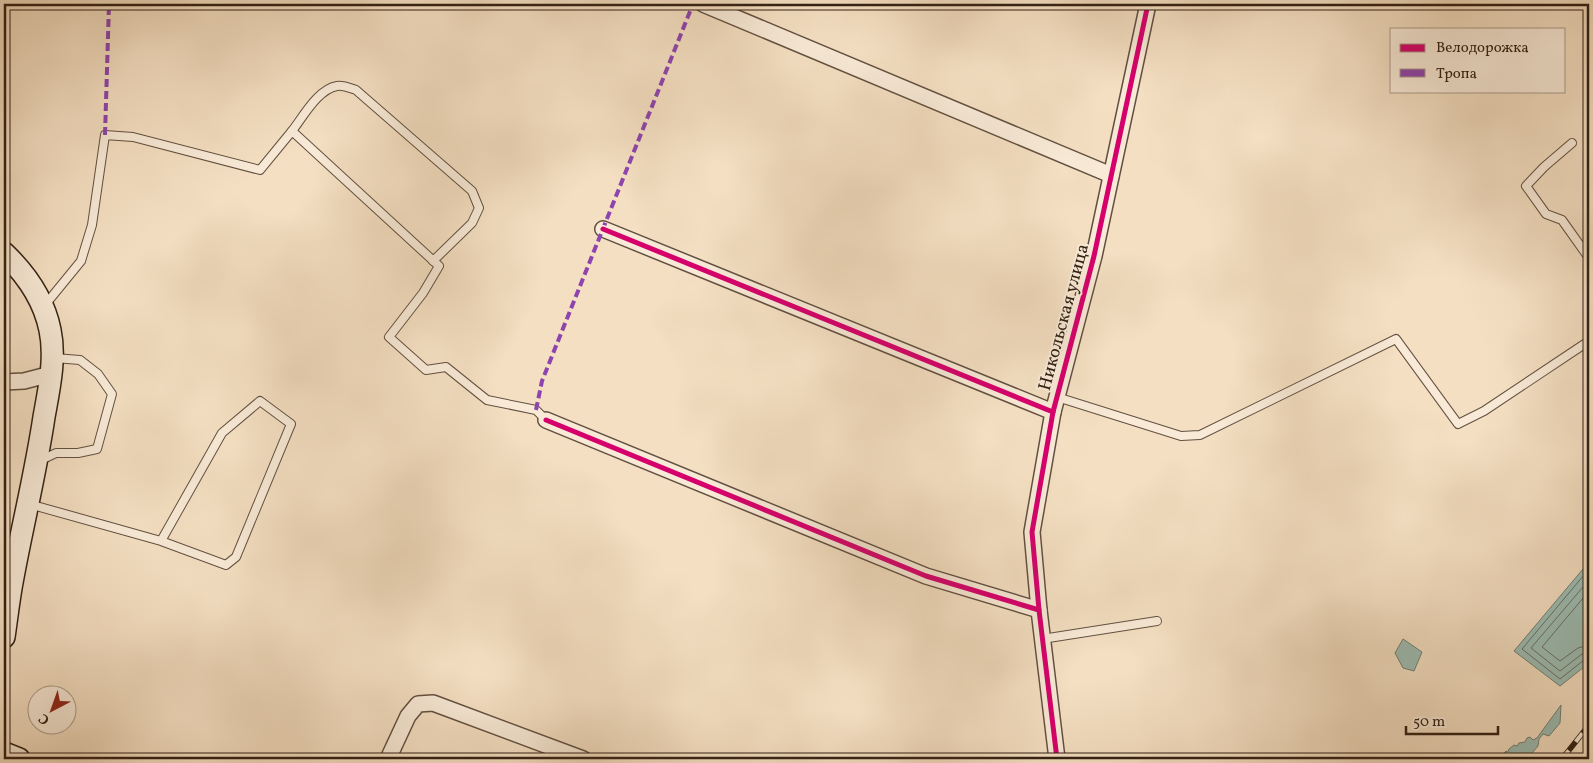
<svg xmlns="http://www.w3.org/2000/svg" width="1593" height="763" viewBox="0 0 1593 763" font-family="Vollkorn,serif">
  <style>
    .water { fill: #9cbdb4; stroke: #727f74 }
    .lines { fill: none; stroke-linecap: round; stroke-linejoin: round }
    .shore { stroke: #686f64; stroke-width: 1 }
    .lane-casing { stroke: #635040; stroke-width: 10 }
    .street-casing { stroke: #635040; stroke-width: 18 }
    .secondary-casing { stroke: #332114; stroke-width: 24 }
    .lane { stroke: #f8ead7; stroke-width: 8 }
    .street { stroke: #f8ead7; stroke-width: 15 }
    .secondary { stroke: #f8ead7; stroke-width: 21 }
    .rail-casing { stroke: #332114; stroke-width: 5.5 }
    .rail { stroke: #f8ead7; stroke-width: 4; stroke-dasharray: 11; stroke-linecap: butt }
    .quiet { stroke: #8e44ad; stroke-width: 4; stroke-dasharray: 8 4; stroke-linecap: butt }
    .cycleway-casing { stroke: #f8ead7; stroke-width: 8 }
    .cycleway { stroke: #d6006c; stroke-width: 5 }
    .labels { text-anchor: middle; stroke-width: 4; stroke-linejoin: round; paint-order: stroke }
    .street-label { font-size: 18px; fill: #332114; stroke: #f8ead7 }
  </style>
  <rect width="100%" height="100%" fill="#f4dfc2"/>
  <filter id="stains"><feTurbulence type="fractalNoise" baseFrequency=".004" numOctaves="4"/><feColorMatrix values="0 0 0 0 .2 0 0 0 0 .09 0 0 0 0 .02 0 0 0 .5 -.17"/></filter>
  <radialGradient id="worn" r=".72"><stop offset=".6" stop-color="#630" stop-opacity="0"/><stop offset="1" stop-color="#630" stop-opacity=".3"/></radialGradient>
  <!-- water -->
  <g class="water">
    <path d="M1589 559V663L1560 686 1514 651 1583 569Z"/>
    <path d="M1403 639 1422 652 1414 671 1403 668 1395 653Z"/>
    <path d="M1561 705 1560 723 1549 736 1543 734 1539 739 1538 746 1527 759H1504V753L1506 751 1508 752 1509 749 1514 745 1517 746 1519 743 1525 742 1527 738 1530 737 1533 740 1537 738Z"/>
  </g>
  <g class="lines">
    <!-- shore -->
    <g class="shore">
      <path d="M1589 569 1522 649 1560 679 1584 660 1589 659"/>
      <path d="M1589 580 1531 648 1560 671 1582 654 1589 653"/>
      <path d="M1589 591 1542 647 1560 661 1578 648 1589 645"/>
    </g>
    <!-- lane casing -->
    <g class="lane-casing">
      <g id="lane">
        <path d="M292 131C303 117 318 89 337 86 343 85 350 88 356 90L472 191 479 208 472 223 433 261"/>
        <path d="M1572 143 1544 167 1526 186 1546 214 1562 220 1589 258"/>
        <path d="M45 305 81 261 92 225 105 135 133 137 260 170 292 131 439 266 423 293 389 337 426 370 446 367 487 400 536 410 546 420"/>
        <path d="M1057 397 1181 436 1200 435 1396 339 1458 424 1484 411 1589 341"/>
        <path d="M39 461 56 453H78L97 449 112 394 98 374 80 360 54 358"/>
        <path d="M29 504 161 541 226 565 236 557 291 424 260 401 222 433 161 541"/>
        <path d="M1042 639 1157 621"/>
      </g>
    </g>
    <!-- street casing -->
    <g class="street-casing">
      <g id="street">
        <path d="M703 4 1111 175"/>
        <path d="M603 229 1053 412"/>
        <path d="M4 382 24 381 51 374"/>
        <path d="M546 420 926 576 1039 610"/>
        <path d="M388 759 408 716 418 704 433 703 583 759"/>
        <path d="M1057 759 1039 610 1032 532 1053 412 1094 256 1148 4"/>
      </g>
    </g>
    <!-- secondary casing -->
    <g class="secondary-casing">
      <g id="secondary">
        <path d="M4 253C26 274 44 300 50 330 56 358 49 389 44 417 36 471 23 523 13 577 9 597 7 617 4 637"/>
        <path d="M4 753 19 759"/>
      </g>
    </g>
    <!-- lane -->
    <use href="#lane" class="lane"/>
    <!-- street -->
    <use href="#street" class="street"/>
    <!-- secondary -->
    <use href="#secondary" class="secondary"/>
    <!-- rail casing -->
    <g class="rail-casing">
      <path id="rail" d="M1562 759 1589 725"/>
    </g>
    <!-- rail -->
    <use href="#rail" class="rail"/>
    <!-- quiet -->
    <g class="quiet">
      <path d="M105 135 109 4"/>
      <path d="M536 410 542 381 693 4"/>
    </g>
    <!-- cycleway casing -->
    <g class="cycleway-casing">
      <g id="cycleway">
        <path d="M603 229 1053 412"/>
        <path d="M546 420 926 576 1039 610"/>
        <path d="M1057 759 1039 610 1032 532 1053 412 1094 256 1148 4"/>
      </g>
    </g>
    <!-- cycleway -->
    <use href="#cycleway" class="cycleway"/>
  </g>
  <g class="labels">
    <!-- street labels -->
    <g class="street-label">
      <text transform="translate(1063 317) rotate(-75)" y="6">Никольская улица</text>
    </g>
  </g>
  <!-- margin -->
  <rect width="1593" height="763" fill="none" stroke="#f4dfc2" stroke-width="20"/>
  <rect x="5" y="5" width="1583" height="753" fill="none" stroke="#332114" stroke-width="2.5"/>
  <rect x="10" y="10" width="1573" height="743" fill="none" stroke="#332114"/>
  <!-- legend -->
  <rect x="1390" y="28" width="175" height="65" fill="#f8ead7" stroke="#a99a89"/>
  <rect x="1400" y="44" width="25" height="8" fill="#d6006c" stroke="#a99a89"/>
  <text x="1436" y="52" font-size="15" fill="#332114">Велодорожка</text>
  <rect x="1400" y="69" width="25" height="8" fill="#8e44ad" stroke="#a99a89"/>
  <text x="1436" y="78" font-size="15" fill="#332114">Тропа</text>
  <!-- north arrow -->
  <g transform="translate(52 710) rotate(221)"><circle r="24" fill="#f8ead7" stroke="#a99a89"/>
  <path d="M0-4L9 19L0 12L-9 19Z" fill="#8f2418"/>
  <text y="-8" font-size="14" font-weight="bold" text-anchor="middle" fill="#332114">С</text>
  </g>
  <!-- scale -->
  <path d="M1406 726v8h92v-8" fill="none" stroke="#332114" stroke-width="2.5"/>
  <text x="1413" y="726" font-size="15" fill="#332114" stroke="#f8ead7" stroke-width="4" paint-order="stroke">50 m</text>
  <rect width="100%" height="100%" filter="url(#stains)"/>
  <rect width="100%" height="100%" fill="url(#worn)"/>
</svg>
